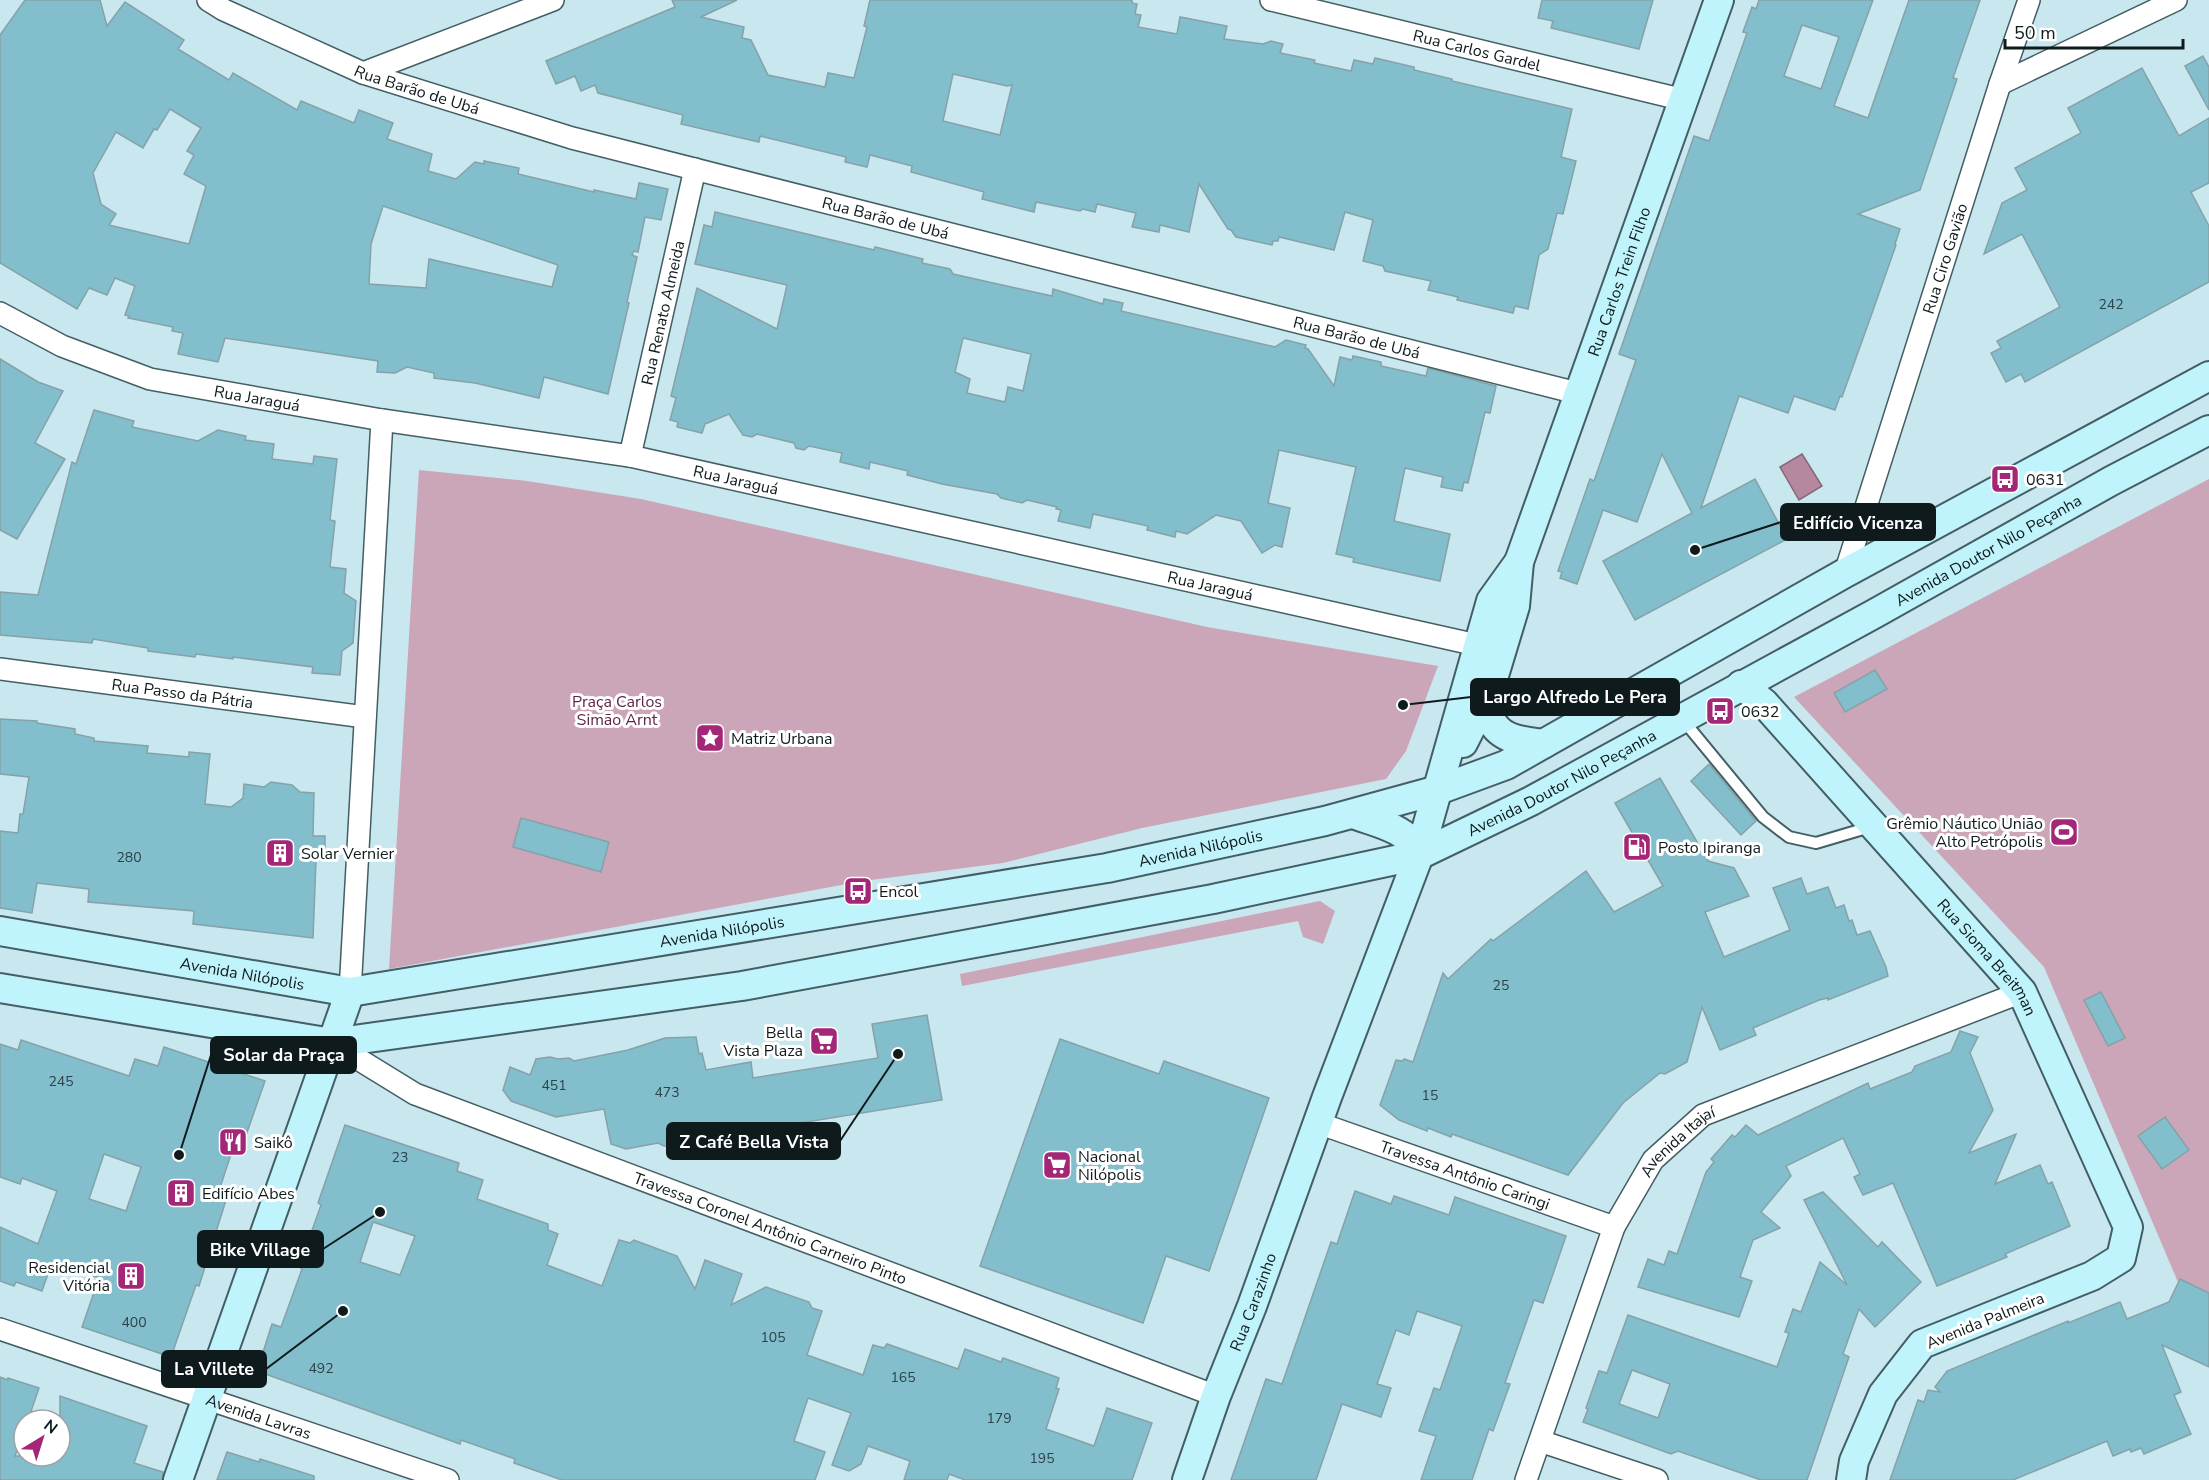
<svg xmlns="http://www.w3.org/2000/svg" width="2209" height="1480" viewBox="0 0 2209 1480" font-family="'Nunito Sans',sans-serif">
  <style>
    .green { fill: #cba6b9 }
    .water { fill: #b688a0; stroke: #846778; stroke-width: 1.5 }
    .building { fill: #82becb; stroke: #85a2a8; stroke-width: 1.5; fill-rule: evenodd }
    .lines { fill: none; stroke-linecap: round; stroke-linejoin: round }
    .lane-casing { stroke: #435e64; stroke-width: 14 }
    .street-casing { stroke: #435e64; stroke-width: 24 }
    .secondary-casing { stroke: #435e64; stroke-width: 32 }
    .lane { stroke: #fff; stroke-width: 10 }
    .street { stroke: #fff; stroke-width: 21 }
    .secondary { stroke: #c0f4fd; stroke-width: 28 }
    .labels { text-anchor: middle; stroke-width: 6; stroke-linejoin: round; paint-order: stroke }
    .number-label { font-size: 14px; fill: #2b4348 }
    .street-label { font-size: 16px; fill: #0e1a1c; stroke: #fff }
    .poi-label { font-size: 16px; fill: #0e1a1c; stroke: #fff; text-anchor: start }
    .park-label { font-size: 16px; fill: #602648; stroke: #fff }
    .leader { fill: none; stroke: #0e1a1c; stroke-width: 2 }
    .callout-dot { fill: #0e1a1c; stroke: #fff; stroke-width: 2 }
    .callout { fill: #0e1a1c; stroke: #0e1a1c; stroke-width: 2 }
    .callout-label { font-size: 18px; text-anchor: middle; font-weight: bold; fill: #fff }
  </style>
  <rect width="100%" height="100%" fill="#c8e7ee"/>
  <!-- green -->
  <g class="green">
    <path d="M419 470 527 481 641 499 1207 627 1438 666 1406 751 1386 779 1142 828 1003 863 863 881 389 969Z"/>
    <path d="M2209 479V1355L2044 967 1794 697Z"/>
    <path d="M1320 901 1335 911 1323 944 1303 937 1298 921 962 986 960 974Z"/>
  </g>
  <!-- water -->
  <path class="water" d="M1802 454 1822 486 1799 500 1780 467Z"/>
  <!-- building -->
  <g class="building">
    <path d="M25 0H100L107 26 125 2 184 40 178 49 229 80 233 73 297 110 301 101 354 123 359 110 393 123 387 139 432 154 428 171 456 179 475 162 484 164V161L519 168 518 174 594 192V190L636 199 639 183 668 189 661 220 645 217 638 252 634 251 632 255 637 257 627 302 629 303 608 394 544 377 539 398 475 383 434 378V373L407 367 395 373 377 372 378 361 225 338 218 362 178 354 183 333 172 331 173 327 128 318 129 316 125 315 135 286 115 278 107 295 89 288 77 309 0 263V35ZM170 109 201 128 187 151 194 155 184 174 206 186 189 244 109 225 116 214 101 204 93 173 116 132 143 148 154 129 157 130ZM383 206 558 265 552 287 429 259 426 288 369 284 371 244Z"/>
    <path d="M672 0H737L701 17 744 27 742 38 751 40 768 75 825 87 828 73 854 78 867 27 864 26 870 0H1132V3L1137 4 1135 14 1141 15 1138 27 1177 34 1180 17 1227 26 1224 39 1263 44 1271 41 1283 44 1280 53 1315 60 1314 63 1351 71 1354 60 1373 64 1375 58 1414 67V70L1452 79V81L1572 109 1561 157 1576 161 1563 214 1557 213 1548 249 1539 255 1528 309 1515 306 1513 313 1457 300 1458 297 1428 290 1431 281 1385 271 1383 266 1363 261 1373 220 1345 212 1334 250 1279 237 1278 241H1273L1272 245 1236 237 1231 230 1228 229 1199 184 1189 232 1160 225 1159 232 1132 227 1136 213 1097 204 1095 212 1083 209 1080 211 1036 202 1034 212 982 199 984 192 911 172 912 166 870 155 867 167 845 162 846 157 760 136 759 142 681 124 683 115 598 93 595 85 581 91 575 76 556 84 546 61 675 7ZM953 74 1007 86 1012 85 1000 135 943 121Z"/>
    <path d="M1542 0H1653L1639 49 1551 28 1553 21 1538 18Z"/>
    <path d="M1759 0H1873L1834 106 1868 118 1909 0H1980L1953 78 1957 79 1920 190 1858 214 1900 229 1895 244 1896 245 1871 316 1842 397 1840 396 1835 410 1794 396 1788 413 1739 396 1701 508 1755 479 1787 539 1635 620 1603 561 1692 513 1662 454 1637 522 1603 510 1577 584 1560 578 1562 572 1558 571 1590 479 1594 481 1636 360 1619 354 1694 136 1709 141 1747 33 1743 32 1752 7 1756 9ZM1802 25 1839 37 1821 89 1784 76Z"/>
    <path d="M2203 56 2209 67V110L2185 66Z"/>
    <path d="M2142 68 2179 136 2209 118V183L2191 192 2209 226V282L2025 382 2021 374 2006 382 1991 353 2001 348 1997 341 2060 307 2022 234 1984 254 2002 203 2027 190 2015 168 2081 133 2068 108Z"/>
    <path d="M715 212 874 250 875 247 923 259 922 263 950 269 953 274 1052 296 1053 289 1103 304 1104 299 1123 303 1121 311 1275 347 1286 340 1306 345 1305 348 1308 349 1334 386 1340 357 1352 360 1353 356 1381 362V366L1426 376 1428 368 1496 386 1490 413 1485 412 1468 483 1464 482 1462 491 1441 487 1443 477 1405 468 1394 521 1450 534 1440 581 1353 562 1354 558 1336 554 1356 467 1279 450 1268 503 1290 508 1282 547 1275 545 1262 553 1241 521 1216 515 1187 534 1176 531 1175 537 1147 530 1148 526 1093 514 1090 528 1058 521 1061 510 1056 509 1057 507 1027 500 1022 503 1001 498 997 494 942 484 907 475 908 471 870 462 869 469 840 462 842 453 809 446 804 450 796 448 794 443 757 434 752 437 743 435 729 414 705 424 702 433 677 427 678 422 670 420 676 398 671 396 697 288 777 329 787 285 695 264 704 225 712 227ZM963 338 1031 354 1023 391 1008 387 1005 402 967 393 970 379 955 372Z"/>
    <path d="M0 359 38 382 63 391 35 443 65 459 17 539 0 530Z"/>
    <path d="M94 410 134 421 132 427 198 441 218 430 246 436 245 440 274 444 272 459 313 464 314 456 337 459 330 520 335 521 330 567 346 569 344 593 356 601 353 643 342 651 340 675 312 673 313 667 233 657V659L196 654 195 657 148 651V648L93 639 92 643 0 635V592L38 595 72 462 76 464Z"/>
    <path d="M1875 670 1887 689 1845 712 1834 693Z"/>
    <path d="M0 719 37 721V723L75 729V734L94 738V741L148 746 147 753 189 757V752L210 754 205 804 231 807 243 798 244 784 264 787 271 782 292 785 300 792 314 793 313 836H325V861L316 860 313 938 193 924 194 911 88 902 89 889 37 883 32 913 0 908V831L18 833 20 814H23L29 777 0 774Z"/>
    <path d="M1709 764 1756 821 1741 835 1691 781Z"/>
    <path d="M1660 778 1708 861 1734 868 1749 896 1705 912 1724 957 1790 930 1773 888 1801 878 1807 894 1828 887 1836 908 1844 905 1849 921 1852 920 1857 935 1870 931 1886 967 1888 976 1828 1000V998L1819 1000 1753 1028 1756 1035 1720 1050 1702 1007 1687 1062 1665 1074 1660 1073 1623 1103 1568 1175 1452 1134 1451 1137 1428 1128 1427 1131 1399 1120 1380 1105 1396 1060 1403 1061 1404 1059 1413 1062 1443 973 1448 979 1491 939 1493 941 1586 871 1614 912 1663 886 1615 803Z"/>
    <path d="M521 818 609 842 601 872 513 847Z"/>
    <path d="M2101 992 2125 1038 2108 1046 2084 1000Z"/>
    <path d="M927 1015 942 1100 732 1134V1131L701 1137 687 1145 678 1147 664 1146 658 1143 626 1149 611 1144 604 1109 556 1117 511 1101 503 1090 510 1067 530 1075 536 1059 550 1057 558 1059 569 1058 574 1061 628 1050 665 1038 696 1037 699 1054 702 1053 706 1070 751 1062 753 1078 878 1058 872 1024Z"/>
    <path d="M1960 1031 1978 1037 1970 1053 1993 1110 1969 1153 2016 1134 1995 1184 2040 1165 2048 1184 2052 1182 2070 1226 2005 1254 2007 1257 1937 1286 1893 1183 1863 1195 1854 1177 1860 1174 1843 1138 1786 1166 1791 1176 1761 1212 1780 1228 1753 1240 1740 1277 1752 1281 1739 1317 1638 1287 1648 1259 1664 1265 1669 1251 1677 1254 1706 1172 1714 1162 1711 1159 1732 1135 1735 1137 1746 1125 1758 1135 1868 1083 1870 1089 1912 1072 1915 1066 1951 1052Z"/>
    <path d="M1060 1039 1159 1074 1164 1061 1269 1098 1209 1271 1166 1256 1143 1323 980 1266Z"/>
    <path d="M21 1040 129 1076 135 1059 158 1066 164 1047 265 1081 244 1141 241 1140 237 1153 232 1151 218 1194 227 1197 199 1286 196 1285 171 1357 82 1327 99 1278 52 1262 42 1291 16 1282 14 1286 0 1281V1227L38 1244 57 1191 22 1178 20 1184 0 1177V1044L18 1050ZM104 1154 141 1167 126 1211 89 1199Z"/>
    <path d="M2165 1117 2189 1150 2162 1169 2138 1136Z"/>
    <path d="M345 1125 459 1163 457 1171 483 1180 477 1199 548 1224V1230L558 1234 547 1265 602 1286 619 1240 630 1243 634 1240 677 1256 695 1289 705 1260 742 1274 731 1305 766 1287 809 1302 812 1308 822 1311 807 1355 863 1375 873 1345 884 1348 887 1344 958 1369 965 1349 1001 1362 1003 1358 1059 1378 1056 1388 1059 1389 1046 1429 1094 1446 1107 1408 1152 1423 1132 1480H965L949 1474 947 1480H904L910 1461 868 1446 861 1464 849 1471 832 1465 851 1413 808 1398 794 1441 825 1452 815 1480H562L514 1463 515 1459 461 1440 460 1444 257 1371 272 1324 281 1327 302 1269 299 1267 321 1205 318 1203ZM373 1222 415 1236 400 1275 360 1262Z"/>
    <path d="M1355 1191 1391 1204 1394 1196 1449 1215 1455 1197 1566 1236 1543 1303 1534 1300 1505 1383 1510 1384 1493 1431 1489 1429 1472 1480H1421L1436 1436 1419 1431 1434 1388 1440 1390 1462 1326 1417 1311 1409 1335 1396 1330 1377 1384 1391 1388 1381 1417 1342 1404 1316 1480H1231L1266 1379 1282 1384 1331 1242 1337 1244Z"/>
    <path d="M1823 1192 1878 1247 1882 1242 1921 1282 1875 1327 1859 1309 1843 1354 1849 1357 1807 1480H1761L1678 1451 1671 1454 1583 1422 1588 1409 1586 1408 1599 1371 1607 1373 1628 1315 1777 1367 1789 1333 1785 1332 1793 1309 1801 1312 1820 1262 1847 1285 1804 1200ZM1632 1370 1670 1384 1658 1418 1619 1404Z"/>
    <path d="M2180 1279 2209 1293V1367L2162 1345 2181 1392 2174 1395 2191 1434 2144 1454 2141 1448 2131 1452 2130 1449 2113 1456 2107 1441 2013 1480H1890L1918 1400 1924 1402 1928 1390 1940 1392 1935 1387 1947 1371 2068 1321V1323L2120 1302 2127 1319 2169 1302Z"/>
    <path d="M0 1377 8 1380V1378L39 1388 28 1420H24V1431L15 1456H60V1396L147 1426 134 1463 163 1472 162 1480H0Z"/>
    <path d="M227 1452 259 1462 260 1459 314 1476V1480H217Z"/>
  </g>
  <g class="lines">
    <!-- lane casing -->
    <g class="lane-casing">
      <path id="lane" d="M1683 720 1763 817 1789 837 1816 843 1870 827"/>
    </g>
    <!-- street casing -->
    <g class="street-casing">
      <g id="street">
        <path id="s1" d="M208 0 224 10 363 73 572 138 1577 393"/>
        <path id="s2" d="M1271 0 1684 100"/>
        <path d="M363 73 553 0"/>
        <path d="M2000 84 2176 0"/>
        <path id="s3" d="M0 313 62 346 150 379 382 420 630 456 1477 645"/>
        <path id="s4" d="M630 456 695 169"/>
        <path id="s5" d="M1845 573 2000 84 2029 0"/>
        <path id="s6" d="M0 669 365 717"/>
        <path d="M350 992 382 420"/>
        <path id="s7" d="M332 1043 415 1094 1216 1396"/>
        <path id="s8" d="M1318 1123 1614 1227"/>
        <path id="s9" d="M0 1329 448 1480"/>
        <path d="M1540 1441 1657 1480"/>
        <path id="s10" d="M1526 1480 1614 1227 1653 1160 1703 1115 2022 992"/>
      </g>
    </g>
    <!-- secondary casing -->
    <g class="secondary-casing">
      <g id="secondary">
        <path id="s11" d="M1741 685 1764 703 2022 992 2128 1227 2121 1258 2092 1276 1922 1344 1883 1394 1854 1461 1851 1480"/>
        <path d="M1489 692C1489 699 1488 710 1490 717 1498 740 1523 741 1543 744"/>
        <path id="s12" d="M1463 743 1489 692 1515 606 1519 562 1719 0"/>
        <path d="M1353 814C1376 823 1410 828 1419 855"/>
        <path id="s13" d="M0 931 350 992 1107 868 1325 821 1438 790 1506 765 1845 573 2209 376"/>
        <path id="s14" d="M0 988 332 1043 742 986 1213 899 1419 855 1531 801 1874 614 2111 481 2209 430"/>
        <path d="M178 1480 350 992"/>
        <path id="s15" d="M1187 1480 1216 1396 1252 1306 1327 1097 1419 855 1491 601 1519 562"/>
      </g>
    </g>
    <!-- lane -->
    <use href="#lane" class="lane"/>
    <!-- street -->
    <use href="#street" class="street"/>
    <!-- secondary -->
    <use href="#secondary" class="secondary"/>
  </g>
  <!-- icons -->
  <defs>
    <g id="bus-square" transform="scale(1.5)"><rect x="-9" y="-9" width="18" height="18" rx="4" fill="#a42677" stroke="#fff"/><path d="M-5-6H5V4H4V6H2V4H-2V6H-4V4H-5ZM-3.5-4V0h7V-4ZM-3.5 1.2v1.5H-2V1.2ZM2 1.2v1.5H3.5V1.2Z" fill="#fff"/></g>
    <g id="sight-square" transform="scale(1.5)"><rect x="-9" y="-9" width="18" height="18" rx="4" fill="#a42677" stroke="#fff"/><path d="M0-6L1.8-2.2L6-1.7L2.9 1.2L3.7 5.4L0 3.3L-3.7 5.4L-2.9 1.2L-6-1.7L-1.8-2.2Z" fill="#fff"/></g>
    <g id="stadium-square" transform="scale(1.5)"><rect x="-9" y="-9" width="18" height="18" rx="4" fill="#a42677" stroke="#fff"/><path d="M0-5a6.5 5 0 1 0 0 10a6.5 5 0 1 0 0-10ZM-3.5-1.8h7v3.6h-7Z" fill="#fff"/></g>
    <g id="fuel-square" transform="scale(1.5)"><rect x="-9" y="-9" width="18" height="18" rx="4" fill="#a42677" stroke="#fff"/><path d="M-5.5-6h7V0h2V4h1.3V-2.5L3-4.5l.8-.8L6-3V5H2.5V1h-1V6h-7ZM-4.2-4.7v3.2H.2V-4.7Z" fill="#fff"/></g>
    <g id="building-square" transform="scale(1.5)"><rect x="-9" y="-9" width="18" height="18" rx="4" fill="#a42677" stroke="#fff"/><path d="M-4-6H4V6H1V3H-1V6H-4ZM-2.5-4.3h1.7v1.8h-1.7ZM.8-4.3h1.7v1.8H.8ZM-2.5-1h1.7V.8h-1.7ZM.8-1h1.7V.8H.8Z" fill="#fff"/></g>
    <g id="supermarket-square" transform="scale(1.5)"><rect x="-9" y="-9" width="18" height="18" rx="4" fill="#a42677" stroke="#fff"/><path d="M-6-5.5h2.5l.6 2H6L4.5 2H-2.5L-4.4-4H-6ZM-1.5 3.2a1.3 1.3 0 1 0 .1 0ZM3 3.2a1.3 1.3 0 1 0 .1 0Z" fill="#fff"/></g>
    <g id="restaurant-square" transform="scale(1.5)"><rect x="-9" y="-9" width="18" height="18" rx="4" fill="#a42677" stroke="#fff"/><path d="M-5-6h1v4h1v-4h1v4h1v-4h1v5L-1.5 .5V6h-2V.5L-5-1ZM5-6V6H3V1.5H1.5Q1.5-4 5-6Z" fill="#fff"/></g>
  </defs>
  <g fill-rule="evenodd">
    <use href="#bus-square" x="2005" y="479"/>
    <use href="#bus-square" x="1720" y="711"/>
    <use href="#sight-square" x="710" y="738"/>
    <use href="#stadium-square" x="2064" y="832"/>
    <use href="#fuel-square" x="1637" y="847"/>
    <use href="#building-square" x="280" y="853"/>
    <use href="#bus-square" x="858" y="891"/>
    <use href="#supermarket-square" x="824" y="1041"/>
    <use href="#restaurant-square" x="233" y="1142"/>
    <use href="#supermarket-square" x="1057" y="1165"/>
    <use href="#building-square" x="181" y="1193"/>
    <use href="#building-square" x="131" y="1276"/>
  </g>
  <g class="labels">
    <!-- number labels -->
    <g class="number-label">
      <text x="2111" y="309">242</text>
      <text x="129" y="862">280</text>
      <text x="1501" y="990">25</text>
      <text x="61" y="1086">245</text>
      <text x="554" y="1090">451</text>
      <text x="667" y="1097">473</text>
      <text x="1430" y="1100">15</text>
      <text x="400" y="1162">23</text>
      <text x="134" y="1327">400</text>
      <text x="773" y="1342">105</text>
      <text x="321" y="1373">492</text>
      <text x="903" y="1382">165</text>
      <text x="999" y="1423">179</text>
      <text x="1042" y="1463">195</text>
    </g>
    <!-- street labels -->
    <g class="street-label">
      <text dy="6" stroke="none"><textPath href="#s2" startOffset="212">Rua Carlos Gardel</textPath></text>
      <text dy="6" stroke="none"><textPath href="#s1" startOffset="228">Rua Barão de Ubá</textPath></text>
      <text dy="6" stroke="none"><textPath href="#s1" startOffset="714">Rua Barão de Ubá</textPath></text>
      <text dy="6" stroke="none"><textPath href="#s5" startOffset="330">Rua Ciro Gavião</textPath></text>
      <text dy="6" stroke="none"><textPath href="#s12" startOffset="489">Rua Carlos Trein Filho</textPath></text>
      <text dy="6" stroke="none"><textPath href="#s4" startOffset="147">Rua Renato Almeida</textPath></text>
      <text dy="6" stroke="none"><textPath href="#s1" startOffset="1200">Rua Barão de Ubá</textPath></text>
      <text dy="6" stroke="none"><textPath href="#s3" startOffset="273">Rua Jaraguá</textPath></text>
      <text dy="6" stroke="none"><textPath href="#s3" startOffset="759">Rua Jaraguá</textPath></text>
      <text dy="6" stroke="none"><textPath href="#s14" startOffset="2086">Avenida Doutor Nilo Peçanha</textPath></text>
      <text dy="6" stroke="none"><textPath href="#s3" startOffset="1245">Rua Jaraguá</textPath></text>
      <text dy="6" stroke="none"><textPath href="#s6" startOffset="184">Rua Passo da Pátria</textPath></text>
      <text dy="6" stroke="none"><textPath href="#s14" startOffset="1600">Avenida Doutor Nilo Peçanha</textPath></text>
      <text dy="6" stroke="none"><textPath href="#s13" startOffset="1218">Avenida Nilópolis</textPath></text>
      <text dy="6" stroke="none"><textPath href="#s13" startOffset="732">Avenida Nilópolis</textPath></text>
      <text dy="6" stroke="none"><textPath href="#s11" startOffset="368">Rua Sioma Breitman</textPath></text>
      <text dy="6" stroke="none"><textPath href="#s13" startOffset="246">Avenida Nilópolis</textPath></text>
      <text dy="6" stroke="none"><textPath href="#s10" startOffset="376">Avenida Itajaí</textPath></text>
      <text dy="6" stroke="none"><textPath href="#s8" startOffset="156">Travessa Antônio Caringi</textPath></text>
      <text dy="6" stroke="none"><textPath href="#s7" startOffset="477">Travessa Coronel Antônio Carneiro Pinto</textPath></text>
      <text dy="6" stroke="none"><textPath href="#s15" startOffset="190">Rua Carazinho</textPath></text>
      <text transform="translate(1985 1320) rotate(-22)" y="6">Avenida Palmeira</text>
      <text dy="6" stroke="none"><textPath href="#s9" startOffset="273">Avenida Lavras</textPath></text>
    </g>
    <!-- poi labels -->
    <g class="poi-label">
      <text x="2026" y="485">0631</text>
      <text x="1741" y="717">0632</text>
      <text x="731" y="744">Matriz Urbana</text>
      <text x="2043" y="829" text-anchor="end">Grêmio Náutico União<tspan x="2043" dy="18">Alto Petrópolis</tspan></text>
      <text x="1658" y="853">Posto Ipiranga</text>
      <text x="301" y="859">Solar Vernier</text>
      <text x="879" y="897">Encol</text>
      <text x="803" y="1038" text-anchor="end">Bella<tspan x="803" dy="18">Vista Plaza</tspan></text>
      <text x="254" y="1148">Saikô</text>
      <text x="1078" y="1162">Nacional<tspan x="1078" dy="18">Nilópolis</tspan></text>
      <text x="202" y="1199">Edifício Abes</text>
      <text x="110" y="1273" text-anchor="end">Residencial<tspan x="110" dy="18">Vitória</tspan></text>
    </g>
    <!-- park labels -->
    <g class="park-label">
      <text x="617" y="707">Praça Carlos<tspan x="617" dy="18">Simão Arnt</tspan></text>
    </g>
  </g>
  <!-- callouts -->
  <path class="leader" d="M1695 550L1781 522M1403 705L1471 697M179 1155L211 1055M898 1054L840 1141M380 1212L323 1249M343 1311L266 1369"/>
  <g class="callout-dot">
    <circle cx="1695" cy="550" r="6"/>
    <circle cx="1403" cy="705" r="6"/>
    <circle cx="179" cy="1155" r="6"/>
    <circle cx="898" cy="1054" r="6"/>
    <circle cx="380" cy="1212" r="6"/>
    <circle cx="343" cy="1311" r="6"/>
  </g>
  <g class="callout">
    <rect x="1781" y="504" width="154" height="36" rx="6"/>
    <rect x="1471" y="679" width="208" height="36" rx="6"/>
    <rect x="211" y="1037" width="145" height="36" rx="6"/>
    <rect x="667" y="1123" width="173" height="36" rx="6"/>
    <rect x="198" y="1231" width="125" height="36" rx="6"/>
    <rect x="162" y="1351" width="104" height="36" rx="6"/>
  </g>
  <g class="callout-label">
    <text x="1858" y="529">Edifício Vicenza</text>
    <text x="1575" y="703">Largo Alfredo Le Pera</text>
    <text x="284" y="1061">Solar da Praça</text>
    <text x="754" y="1148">Z Café Bella Vista</text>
    <text x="260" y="1256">Bike Village</text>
    <text x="214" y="1375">La Villete</text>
  </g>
  <!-- north arrow -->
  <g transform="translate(42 1438) rotate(38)"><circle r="28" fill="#ffffff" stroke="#9fa3a4" stroke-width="1.5"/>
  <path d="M0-4.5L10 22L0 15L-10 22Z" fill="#a42677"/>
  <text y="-9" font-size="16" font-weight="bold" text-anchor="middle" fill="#0e1a1c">N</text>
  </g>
  <!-- scale -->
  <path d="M2005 39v9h178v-9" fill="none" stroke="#0e1a1c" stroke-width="3"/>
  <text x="2014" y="39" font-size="18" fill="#0e1a1c" stroke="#ffffff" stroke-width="4.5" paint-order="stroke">50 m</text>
</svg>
